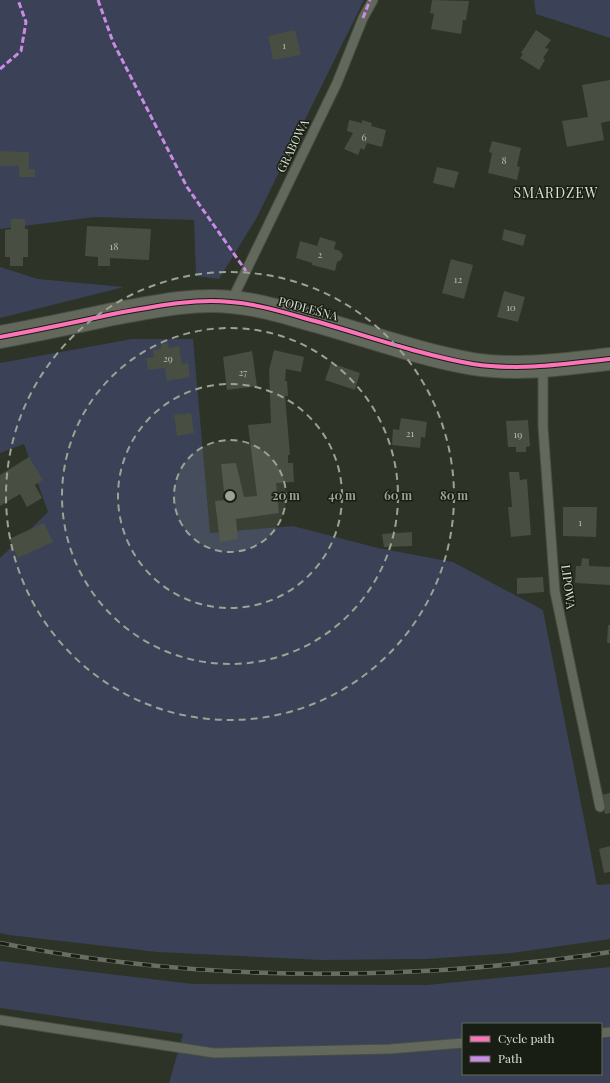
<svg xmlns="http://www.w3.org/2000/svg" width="610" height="1083" viewBox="0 0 610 1083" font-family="'Playfair Display',serif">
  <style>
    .green { fill: #3b4156; fill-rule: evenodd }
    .building { fill: #484e42 }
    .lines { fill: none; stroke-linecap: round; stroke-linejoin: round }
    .service-casing { stroke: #484e42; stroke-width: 11 }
    .tertiary-casing { stroke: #484e42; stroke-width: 24 }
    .service { stroke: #63685d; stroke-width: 9 }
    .tertiary { stroke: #63685d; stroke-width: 22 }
    .rail-casing { stroke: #686e63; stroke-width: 4.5 }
    .rail { stroke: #181e13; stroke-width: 3; stroke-dasharray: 9; stroke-linecap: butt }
    .quiet { stroke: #ca8be6; stroke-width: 3; stroke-dasharray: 6 3; stroke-linecap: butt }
    .cycleway-casing { stroke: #181e13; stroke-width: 6 }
    .cycleway { stroke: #fb73b8; stroke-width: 4 }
    .ring { fill: none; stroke: #9ca395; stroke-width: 2; stroke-dasharray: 7 5 }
    .labels { text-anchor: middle; stroke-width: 3; stroke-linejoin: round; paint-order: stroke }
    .number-label { font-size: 10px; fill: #b4bcad }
    .street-label { font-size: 12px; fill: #d8e0d1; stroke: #181e13 }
    .quarter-label { font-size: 14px; letter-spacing: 1px; fill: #d8e0d1; stroke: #181e13 }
    .centre { fill: #9ca395; stroke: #181e13; stroke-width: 2 }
    .ring-label { font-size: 12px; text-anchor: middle; font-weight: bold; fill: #9ca395; stroke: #181e13; stroke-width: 3; stroke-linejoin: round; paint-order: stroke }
  </style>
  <rect width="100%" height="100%" fill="#2d3326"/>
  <!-- green -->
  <g class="green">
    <path d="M0 0H364L256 219 219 279 196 276 194 220 95 217 0 229Z"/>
    <path d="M534 0H610V38L536 14Z"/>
    <path d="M0 267 38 279 124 287 0 318Z"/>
    <path d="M132 339H193L210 533 293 526 378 548 453 562 543 610 597 885 610 884V939L512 953 426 959 322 960 157 952 9 935 0 933V558L48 512 24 444 0 453V363Z"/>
    <path d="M0 961 193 984 427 985 610 967V1083H169L183 1034 0 1008ZM463 1024H601V1074H463Z"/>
  </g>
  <!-- building -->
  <g class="building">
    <path d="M432 0 469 1 466 20H463L461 34 431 29 434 14 430 13Z"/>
    <path d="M295 30 301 55 273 60 268 36Z"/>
    <path d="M536 30 551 40 545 48 549 49 543 58 545 60 539 70 520 58 523 54 521 53Z"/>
    <path d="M610 80V121L601 123 604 140 567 147 562 121 588 117 582 85Z"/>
    <path d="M349 120 362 123V120L372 123 371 126 386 130 382 147 367 143 364 150 361 148 358 155 344 149 353 133 347 131Z"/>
    <path d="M492 141 521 148 517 166 520 167 517 180 488 173 492 153 489 152Z"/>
    <path d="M0 151 29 152V169H35V177H19V166H0Z"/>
    <path d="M437 167 459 172 454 188 433 183Z"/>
    <path d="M11 219H25V229H28V257H23V266H10V257H5V230L11 229Z"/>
    <path d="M87 226 151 229 149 260 110 258V266H98V257L85 256Z"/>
    <path d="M504 229 526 235 523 246 502 240Z"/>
    <path d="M320 237 336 242 334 249 340 251 343 255 341 260 337 262 335 271 312 265V263L296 258 300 241 317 246Z"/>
    <path d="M451 259 473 265 464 299 442 293Z"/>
    <path d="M504 291 525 297 518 322 497 317Z"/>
    <path d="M168 343 169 348 179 346 182 364 188 363 190 377 167 381 165 368 148 370 146 358 154 357 153 350 161 349V344Z"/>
    <path d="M274 350 304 357 301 372 286 369 285 381H287L288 396H285L290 455H288V463H293L294 482 276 483 279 513 236 519 238 539 220 542 215 501 225 500 221 464 236 463 244 497 257 496 248 425 271 423 269 370Z"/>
    <path d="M252 351 257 386 227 390 223 357Z"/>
    <path d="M331 363 360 373 355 390 325 380Z"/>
    <path d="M191 413 194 433 177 436 174 415Z"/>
    <path d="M401 418 427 422 425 438 421 437 420 448 392 445 393 429 399 430Z"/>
    <path d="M528 420 530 446 526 447V452H516V447H508L506 421Z"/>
    <path d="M29 457 43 480 35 485 42 498 27 507 20 494 0 506V475Z"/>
    <path d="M509 472H519L520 480 527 479 531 535 511 537 508 507H512Z"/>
    <path d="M563 507H597L596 537 563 536Z"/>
    <path d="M44 523 53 542 18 558 9 539Z"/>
    <path d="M412 532V546L384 547 382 534Z"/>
    <path d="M582 558 589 559V566L610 567V585L575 583 576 566H581Z"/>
    <path d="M543 577 544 592 517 594V578Z"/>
    <path d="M608 625H610V643H607Z"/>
    <path d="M610 793V813L605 814 601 795Z"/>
    <path d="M610 846V872L604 873 599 849Z"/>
  </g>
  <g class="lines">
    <!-- service casing -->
    <g class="service-casing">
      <g id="service">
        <path d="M231 302 337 83 363 18 373 0"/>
        <path d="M543 367V427L555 592 600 807"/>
        <path d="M0 1020 214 1053 390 1049 463 1043"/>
        <path d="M601 1033 610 1032"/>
      </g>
    </g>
    <!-- tertiary casing -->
    <g class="tertiary-casing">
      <path id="tertiary" d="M0 337C38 330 76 322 113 314 152 307 192 298 231 302 256 304 280 311 304 318 360 333 416 354 473 364 519 371 565 364 610 359"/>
    </g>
    <!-- service -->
    <use href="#service" class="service"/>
    <!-- tertiary -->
    <use href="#tertiary" class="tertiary"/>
    <!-- rail casing -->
    <g class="rail-casing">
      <path id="rail" d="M0 943C145 972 294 979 442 970 498 966 554 961 610 952"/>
    </g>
    <!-- rail -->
    <use href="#rail" class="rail"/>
    <!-- quiet -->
    <g class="quiet">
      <path d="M98 0 113 42 187 187 246 271"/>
      <path d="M363 18 370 0"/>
      <path d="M0 69 21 51 26 22 18 0"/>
    </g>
    <!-- cycleway casing -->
    <g class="cycleway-casing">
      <path id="cycleway" d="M0 337C38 330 76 322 113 314 152 307 192 298 231 302 256 304 280 311 304 318 360 333 416 354 473 364 519 371 565 364 610 359"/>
    </g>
    <!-- cycleway -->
    <use href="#cycleway" class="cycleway"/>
  </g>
  <!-- distance rings -->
  <circle cx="230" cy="496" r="56" fill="#9ca395" fill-opacity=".12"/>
  <g class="ring">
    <circle cx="230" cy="496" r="56"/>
    <circle cx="230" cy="496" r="112"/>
    <circle cx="230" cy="496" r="168"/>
    <circle cx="230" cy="496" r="224"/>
  </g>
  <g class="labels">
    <!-- number labels -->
    <g class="number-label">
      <text x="284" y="49">1</text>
      <text x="364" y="141">6</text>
      <text x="504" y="164">8</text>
      <text x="114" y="250">18</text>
      <text x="320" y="258">2</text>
      <text x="458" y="283">12</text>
      <text x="511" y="311">10</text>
      <text x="168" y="362">29</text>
      <text x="243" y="376">27</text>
      <text x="410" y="437">21</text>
      <text x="518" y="438">19</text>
      <text x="580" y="526">1</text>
    </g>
    <!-- street labels -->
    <g class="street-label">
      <text transform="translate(293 146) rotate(-64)" y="4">GRABOWA</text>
      <text transform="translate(308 309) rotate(15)" y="4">PODLEŚNA</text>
      <text transform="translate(568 587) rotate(83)" y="4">LIPOWA</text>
    </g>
    <!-- quarter labels -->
    <g class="quarter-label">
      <text x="556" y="198">SMARDZEW</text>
    </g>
  </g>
  <circle cx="230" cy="496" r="6" class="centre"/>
  <g class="ring-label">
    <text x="286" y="500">20 m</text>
    <text x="342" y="500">40 m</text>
    <text x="398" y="500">60 m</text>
    <text x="454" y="500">80 m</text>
  </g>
  <!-- legend -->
  <rect x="462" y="1023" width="140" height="52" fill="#181e13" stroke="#656c5f"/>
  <rect x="470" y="1036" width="20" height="6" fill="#fb73b8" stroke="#656c5f"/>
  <text x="498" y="1043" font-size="12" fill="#d8e0d1">Cycle path</text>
  <rect x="470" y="1056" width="20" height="6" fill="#ca8be6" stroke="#656c5f"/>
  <text x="498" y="1063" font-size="12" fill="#d8e0d1">Path</text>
</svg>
